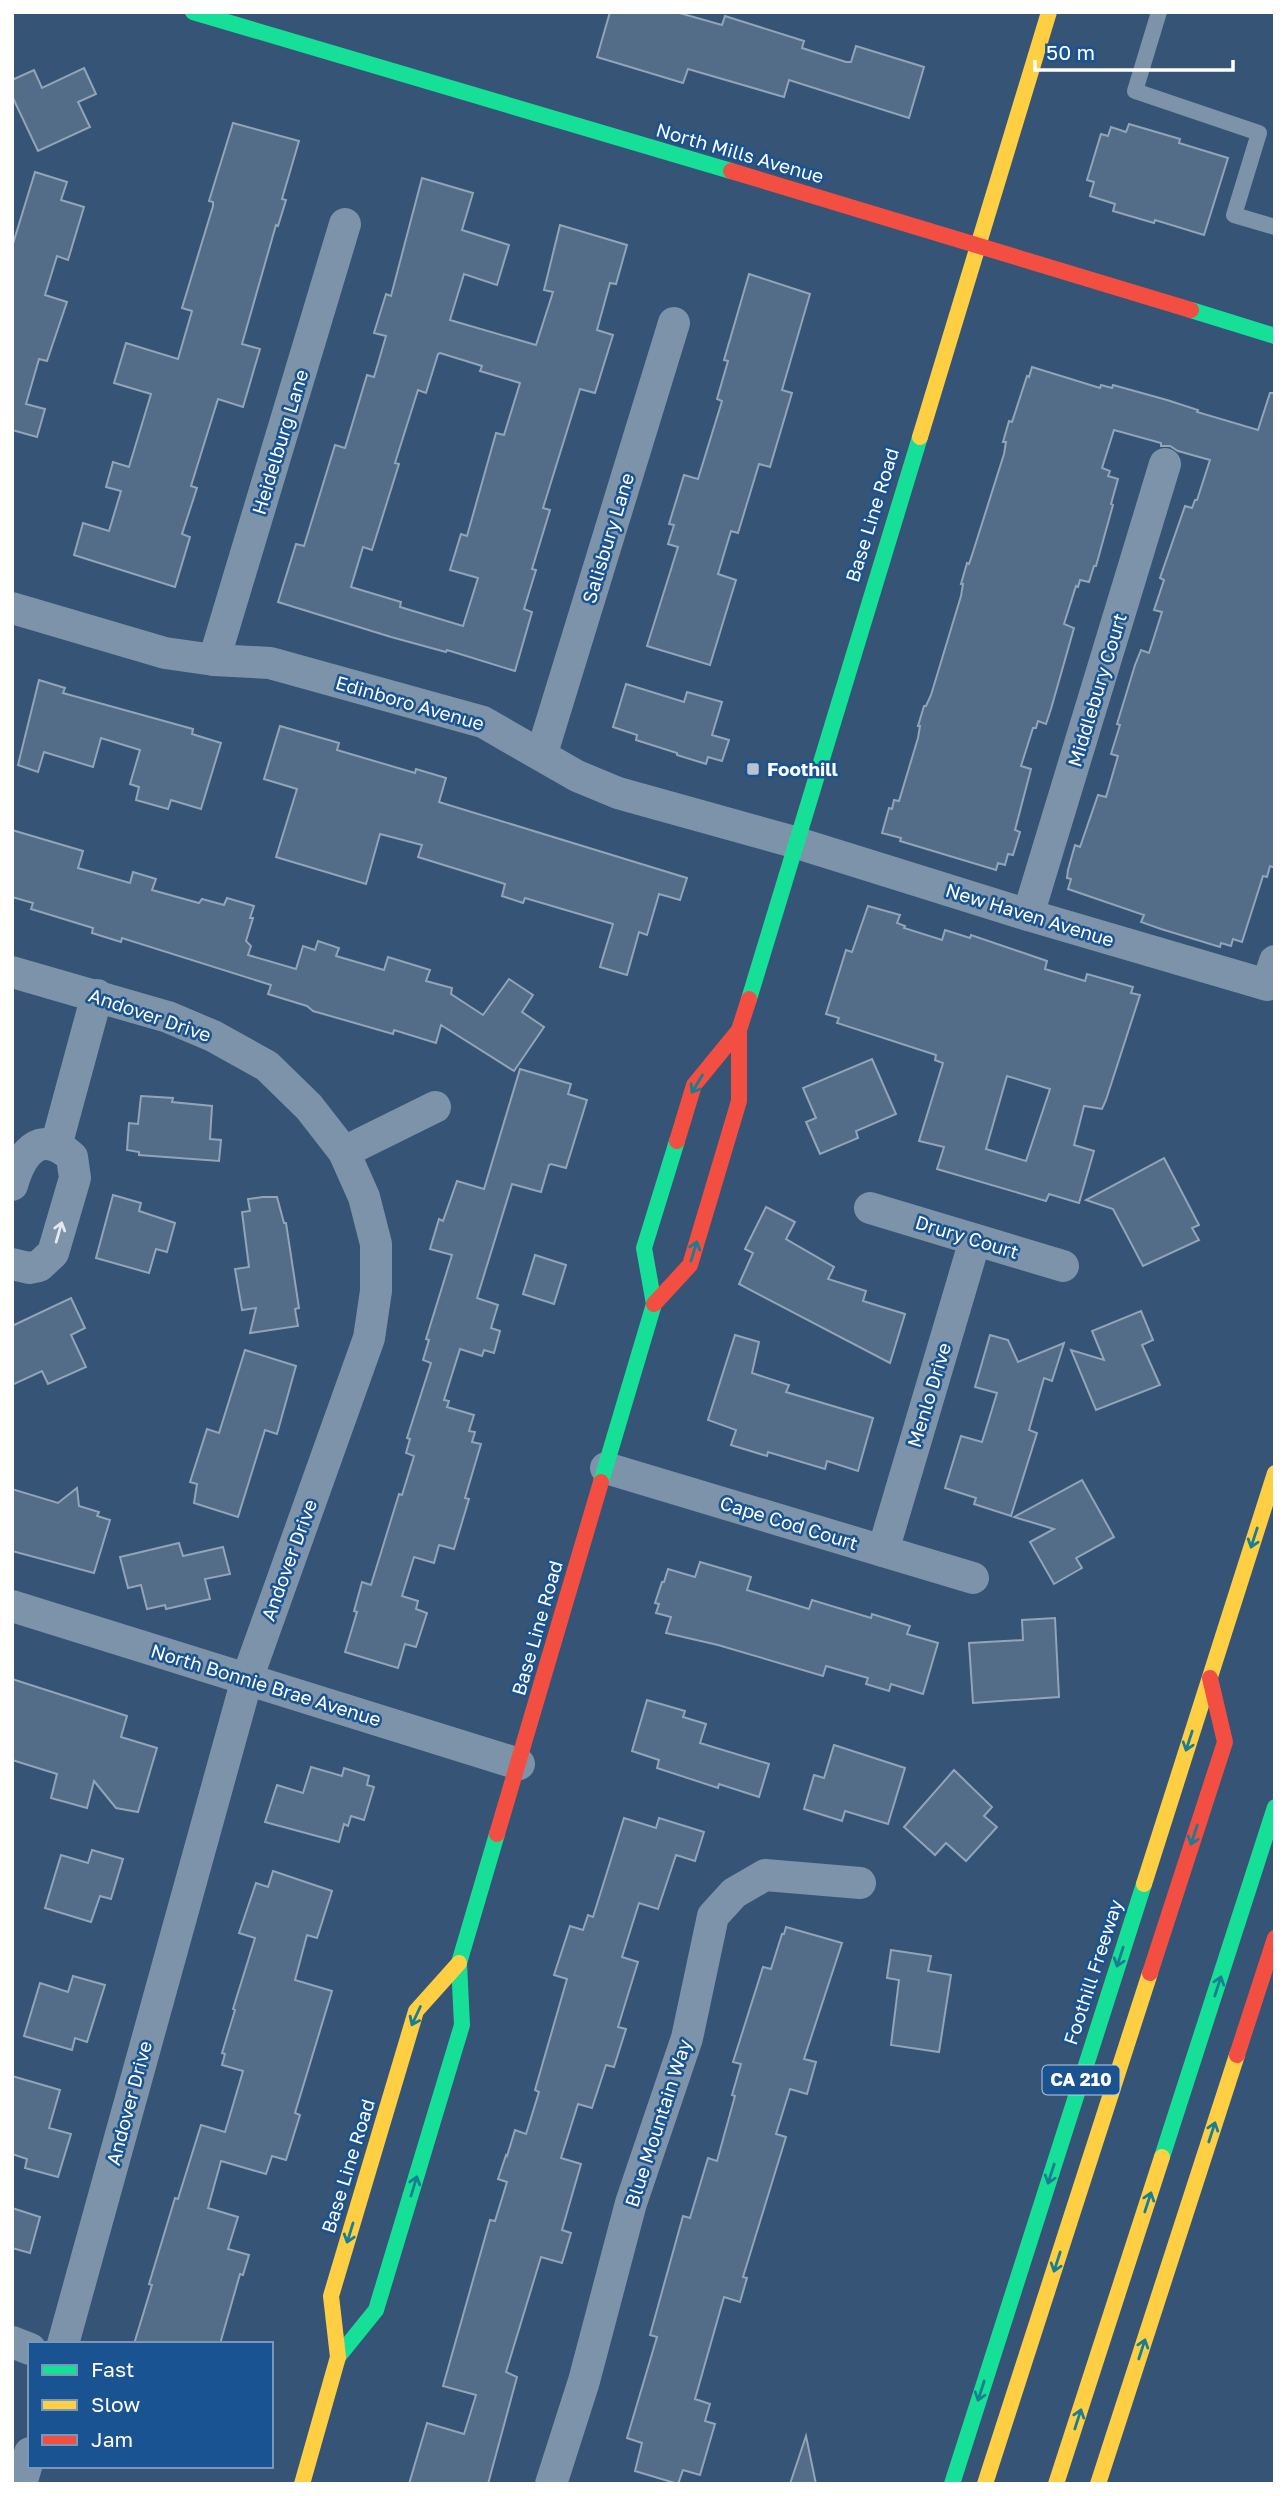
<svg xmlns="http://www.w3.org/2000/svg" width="1287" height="2496" viewBox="0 0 1287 2496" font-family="'Golos Text',sans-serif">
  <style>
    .building { fill: #536c87; stroke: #92a4b7; stroke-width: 2; fill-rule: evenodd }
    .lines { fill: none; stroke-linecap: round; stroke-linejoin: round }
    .lane { stroke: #7d93a9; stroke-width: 16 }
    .street { stroke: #7d93a9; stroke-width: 32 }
    .fast { stroke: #16e098; stroke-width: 16 }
    .slow { stroke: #ffcf43; stroke-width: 16 }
    .jam { stroke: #f24e42; stroke-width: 16 }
    .oneway { stroke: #197d93 }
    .oneway2 { stroke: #e5e9ee }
    .poi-dot { fill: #b8c3cf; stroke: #1a5391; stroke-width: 2.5 }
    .labels { text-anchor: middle; stroke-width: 5; stroke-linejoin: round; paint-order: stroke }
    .shield { fill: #1a5391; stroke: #bacbde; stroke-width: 2 }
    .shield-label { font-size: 18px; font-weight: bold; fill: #fff }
    .street-label { font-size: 19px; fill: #fff; stroke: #1a5391 }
    .poi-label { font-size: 19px; font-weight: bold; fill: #fff; stroke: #1a5391; text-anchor: start }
  </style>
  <rect width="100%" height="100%" fill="#355476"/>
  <!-- building -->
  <g class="building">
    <path d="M610 12H676L722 25 725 16 804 41 802 48 846 62H851L856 46 924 67 909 118 789 80 784 97 688 69 683 83 597 57Z"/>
    <path d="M84 68 96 94 78 102 90 127 38 151 12 96V80L34 70 42 88Z"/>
    <path d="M233 123 299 141 282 199 286 200 278 226 276 225 242 344 260 349 243 407 218 399 191 486 197 488 182 534 190 537 175 587 74 555 83 523 109 531 121 491 106 487 113 462 129 467 151 394 114 383 126 343 178 359 192 311 182 308 213 206V202L209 201Z"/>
    <path d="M1129 124 1180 139 1179 143 1228 158 1204 235 1155 220 1154 223 1113 211 1115 204 1090 196 1094 182 1087 180 1101 134 1108 136 1111 127 1126 132Z"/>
    <path d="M35 172 67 182 61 200 84 207 68 260 57 256 45 295 67 302 47 361 39 359 26 404 45 409 37 437 12 430V247Z"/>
    <path d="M422 178 473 193 462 230 509 245 497 285 464 274 450 320 536 345 553 292 544 290 560 225 627 245 616 284 610 283 597 330 613 335 595 393 580 389 543 508 550 510 532 569 536 570 524 609 532 612 515 671 447 650 446 652 391 637 278 602 296 544 304 546 335 445 345 448 367 375 374 377 386 336 374 333 386 294 391 296ZM440 353 482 366 480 371 520 383 504 435 496 433 467 536 461 534 450 570 478 578 463 626 400 607 401 602 351 587 363 547 372 550 399 464 395 463 418 390 426 393 438 354Z"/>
    <path d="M749 274 810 294 782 390 792 393 770 467 759 464 738 533 731 531 718 574 736 580 710 665 647 646 678 547 668 544 674 525 669 524 684 475 698 479 722 401 717 399 728 361 724 360Z"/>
    <path d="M1032 367 1100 388 1101 385 1112 388 1113 385 1167 400 1198 410 1197 412 1258 430 1270 393H1275V868L1270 866 1267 877 1263 876 1242 942 1233 939 1231 946 1221 943 1220 947 1161 929 1141 922 1144 915 1068 889 1071 879 1067 878 1068 870 1075 845 1080 847 1098 795 1106 797 1118 756 1111 754 1120 725 1117 724 1135 665 1141 650 1149 653 1162 612 1154 610 1164 580 1160 578 1185 506 1192 508 1195 500H1197L1210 460 1178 451 1170 446H1161V443L1114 430 1102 468 1110 471 1108 476 1118 479 1111 504 1113 505 1096 566H1094L1089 582 1080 580 1078 587 1076 586 1064 624 1074 628 1051 709 1046 724 1038 721 1036 728H1033L1021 766 1031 769 1015 830 1020 832 1013 855 1008 854 1005 865 998 863 996 870 900 841 901 838 882 833 889 808 892 809 894 800 899 801 918 738 920 726H918L924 706H926L931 695 961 596 963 584H961L967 563 969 564 973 552 1004 454 1006 442H1003L1009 421 1012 422 1027 376 1029 377Z"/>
    <path d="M39 680 65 688 63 693 193 729 192 734 221 743 201 809 171 800 168 809 136 800 139 787 130 784 140 750 101 738 93 767 44 752 38 772 18 765Z"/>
    <path d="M626 684 684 702 687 692 722 702 712 735 729 740 722 761 708 757 706 764 677 755V753L636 740 637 735 613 727Z"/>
    <path d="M280 726 339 743 337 750 415 773 416 769 446 778 439 802 687 878 680 900 659 894 647 935 639 932 627 975 600 967 613 924 525 898 523 903 502 896 505 884 418 857 422 845 380 834 366 884 276 857 297 789 264 779Z"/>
    <path d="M12 830 83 851 78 868 130 883 133 872 156 879 152 890 199 903 202 899 224 905 227 898 254 906 250 918H253L246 941 251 946 248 955 296 969 303 946 315 950 318 941 339 948 336 956 384 970 388 957 430 970 426 981 452 988 451 994 483 1015 509 979 533 995 522 1012 544 1027 514 1071 441 1025 436 1043 394 1030 393 1034 313 1011 307 1006 268 994 271 985 122 938 121 942 92 933 93 928 31 909 33 903 12 897Z"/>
    <path d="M868 906 900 915 897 923 905 926 904 928 942 940 945 930 970 938 971 935 1047 961 1045 969 1085 981 1087 974 1133 987 1131 993 1140 995 1106 1100 1102 1109 1084 1106 1074 1145 1094 1151 1079 1203 1049 1194 1046 1201 937 1169 944 1147 919 1141 943 1063 935 1060 936 1055 837 1023 839 1018 826 1014 846 950 852 952ZM1007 1076 1050 1089 1026 1161 986 1149Z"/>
    <path d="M872 1059 896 1114 856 1131 858 1138 820 1154 806 1122 816 1118 803 1088Z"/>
    <path d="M520 1069 571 1084 568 1094 587 1100 566 1168 551 1164 549 1165 541 1192 512 1184 477 1298 498 1305 491 1328 500 1331 494 1353 484 1350 482 1356 460 1349 444 1400 449 1401 447 1407 474 1415 469 1431 475 1432 472 1442 481 1444 465 1498 469 1499 454 1549 439 1545 434 1563 414 1557 402 1596 418 1601 416 1609 427 1613 416 1647 405 1644 398 1668 345 1652 357 1612 354 1611 362 1582 371 1585 399 1494 402 1495 414 1456 406 1453 410 1439 407 1438 431 1363 423 1360 429 1340 426 1339 452 1255 430 1249 439 1219 443 1221 457 1181 484 1189Z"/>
    <path d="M141 1096 173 1098 172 1102 212 1106 210 1139 221 1140 219 1161 139 1155V1152L127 1150 129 1123 138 1124Z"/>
    <path d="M1164 1158 1199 1225 1192 1228 1199 1240 1143 1266 1113 1209 1086 1200Z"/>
    <path d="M113 1195 141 1203 139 1211 175 1223 167 1252 156 1249 149 1273 96 1258Z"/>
    <path d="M263 1197H277L284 1223H286L299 1308 295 1309 298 1326 250 1333 256 1308 242 1310 235 1269 249 1267 242 1212 250 1211 248 1199Z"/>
    <path d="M766 1207 795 1222 786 1239 834 1267 828 1279 866 1291 863 1301 905 1314 890 1363 739 1284 753 1253 745 1249Z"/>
    <path d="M535 1255 566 1265 554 1304 523 1294Z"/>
    <path d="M71 1298 85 1328 71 1335 86 1367 48 1384 42 1371 12 1385V1326Z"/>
    <path d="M1141 1311 1153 1340 1142 1345 1160 1385 1096 1410 1071 1350 1104 1360 1092 1331Z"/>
    <path d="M735 1335 759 1342 752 1373 789 1385 786 1392 873 1418 858 1471 827 1461 825 1469 768 1452 767 1456 731 1445 736 1430 708 1420Z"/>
    <path d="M990 1335 1008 1340 1018 1362 1064 1343 1052 1381 1044 1378 1029 1430 1037 1433 1011 1516 974 1504 976 1498 945 1488 961 1436 982 1442 997 1393 975 1387Z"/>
    <path d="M245 1350 296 1366 277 1434 265 1430 238 1517 194 1503 197 1484 190 1482 207 1429 219 1433Z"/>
    <path d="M1082 1480 1114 1537 1076 1558 1082 1568 1054 1584 1030 1542 1054 1529 1014 1517Z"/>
    <path d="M77 1488 79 1506 99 1512 97 1516 110 1520 94 1573 12 1551V1489L58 1503Z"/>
    <path d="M179 1543 183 1556 223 1547 230 1574 205 1579 210 1599 166 1609 165 1605 147 1609 141 1585 128 1588 120 1557Z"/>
    <path d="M700 1562 751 1577 747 1590 809 1609 812 1600 871 1618 872 1614 910 1626 907 1634 938 1643 923 1694 891 1684 889 1691 866 1684 868 1678 826 1666 823 1676 718 1645 666 1633 671 1617 656 1613 659 1604 655 1603 662 1582H664L668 1569 695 1577Z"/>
    <path d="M1055 1618 1059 1697 973 1703 969 1643 1023 1640 1022 1620Z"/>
    <path d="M12 1679 127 1716 121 1737 157 1748 138 1812 116 1808 94 1781 87 1808 51 1798 57 1774 12 1760Z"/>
    <path d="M647 1700 685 1711 683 1717 706 1724 700 1743 769 1764 759 1797 719 1784 718 1788 657 1768 659 1760 632 1751Z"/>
    <path d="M834 1745 905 1768 888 1824 845 1811 842 1821 804 1809 814 1775 824 1778Z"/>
    <path d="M311 1767 342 1776 344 1768 369 1776 367 1785 374 1787 364 1820 351 1816 348 1826 344 1824 339 1842 265 1822 277 1785 303 1793Z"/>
    <path d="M954 1770 992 1807 984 1816 997 1827 966 1861 946 1843 935 1855 904 1827Z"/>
    <path d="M624 1818 656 1828 659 1818 704 1832 695 1861 676 1855 658 1909 639 1903 622 1957 638 1962 618 2027 626 2029 614 2067 606 2065 592 2108 578 2104 561 2158 581 2164 562 2230 571 2233 562 2263 541 2257 506 2372 517 2377 488 2484H409L427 2423 464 2434 476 2395 443 2386 490 2220 495 2221 507 2182 498 2179 506 2155 507 2156 515 2130 526 2134 539 2092 535 2090 567 1979 554 1975 570 1926 583 1930 588 1915 593 1917Z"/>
    <path d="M92 1850 123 1859 111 1899 100 1896 91 1922 45 1908 61 1855 88 1863Z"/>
    <path d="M273 1871 332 1891 317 1938 307 1935 295 1980 332 1991 295 2113 300 2115 286 2160 272 2156 266 2174 221 2161 208 2208 238 2217 228 2249 249 2255 243 2275 240 2274 220 2344H134L152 2285 149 2284 175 2198 178 2199 201 2125 225 2132 243 2071 222 2065 225 2054 222 2053 235 2010 233 2009 255 1938 239 1933 256 1883 268 1887Z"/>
    <path d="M786 1927 842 1943 804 2059 816 2062 807 2094 790 2089 776 2134 786 2137 743 2277 747 2278 740 2302 724 2297 695 2399 710 2404 705 2421 715 2424 700 2475 683 2470 678 2484 635 2471 642 2443 627 2438 657 2337 650 2335 683 2216 690 2218 708 2158 717 2161 735 2096 732 2095 741 2064 733 2062 763 1967 771 1969 782 1934H784Z"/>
    <path d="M891 1950 931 1956 928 1971 951 1975 939 2052 891 2045 899 1980 887 1978Z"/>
    <path d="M73 1976 105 1985 87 2042 75 2038 72 2050 24 2036 40 1983 68 1992Z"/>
    <path d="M12 2076 60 2090 49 2128 71 2134 58 2177 25 2168 27 2159 12 2154Z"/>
    <path d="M12 2208 40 2217 30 2253 12 2248Z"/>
    <path d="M806 2436 816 2484H790Z"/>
  </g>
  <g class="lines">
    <!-- lane -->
    <path class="lane" d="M1159 12 1135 91 1259 133 1234 215 1275 227"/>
    <!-- street -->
    <g class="street">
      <path d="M12 608 165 653 214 660 270 663 483 722 577 776 618 793 794 842 1028 915 1267 985 1275 961"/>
      <path d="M214 660 345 224"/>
      <path d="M542 753 674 323"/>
      <path d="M1028 915 1165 464"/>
      <path d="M12 972 168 1017 213 1036 267 1066 309 1107 344 1152 364 1197 376 1244V1291L369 1338 247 1679 63 2344"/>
      <path d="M56 1146 97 995"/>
      <path d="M344 1152 435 1107"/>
      <path d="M12 1185C22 1152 40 1128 72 1157L75 1178 53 1253 39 1266 29 1268 12 1264"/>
      <path d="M870 1208 1063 1266"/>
      <path d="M606 1468 973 1578"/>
      <path d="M883 1551 975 1240"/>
      <path d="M12 1606 519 1764"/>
      <path d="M12 2342 30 2349"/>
      <path d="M21 2484 30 2453"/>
      <path d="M551 2484 584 2381 631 2203 687 2038 713 1916 734 1893 765 1875 860 1883"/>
    </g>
    <!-- fast -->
    <g class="fast">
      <path d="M193 12 731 171"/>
      <path d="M1191 310 1275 336"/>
      <path d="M749 999 920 437"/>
      <path d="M601 1482 654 1304 644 1248 677 1141"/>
      <path d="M1162 2157 1275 1807"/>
      <path d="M338 2357 376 2310 462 2025 459 1963 497 1834"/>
      <path d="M952 2484 1144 1884"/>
    </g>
    <!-- slow -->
    <g class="slow">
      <path d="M920 437 1049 12"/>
      <path d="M1144 1884 1275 1473"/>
      <path d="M302 2484 338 2357 331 2296 416 2011 459 1963"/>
      <path d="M985 2484 1150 1973"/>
      <path d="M1056 2484 1162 2157"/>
      <path d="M1098 2484 1237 2055"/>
    </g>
    <!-- jam -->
    <g class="jam">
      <path d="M731 171 1191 310"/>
      <path d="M677 1141 694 1085 739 1030"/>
      <path d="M654 1304 690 1265 739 1101V1030L749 999"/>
      <path d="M497 1834 601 1482"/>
      <path d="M1150 1973 1225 1742 1210 1678"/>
      <path d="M1237 2055 1275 1938"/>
    </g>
  </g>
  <!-- one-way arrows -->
  <defs><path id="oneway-shaft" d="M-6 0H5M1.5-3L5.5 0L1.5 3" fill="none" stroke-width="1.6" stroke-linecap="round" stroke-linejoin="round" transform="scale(1.75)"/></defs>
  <g class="oneway">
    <use href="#oneway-shaft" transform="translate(697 1084) rotate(121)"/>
    <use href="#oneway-shaft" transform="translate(694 1251) rotate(-73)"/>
    <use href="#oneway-shaft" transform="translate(1254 1538) rotate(108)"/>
    <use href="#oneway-shaft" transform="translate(1189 1741) rotate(108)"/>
    <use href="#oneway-shaft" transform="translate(1194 1835) rotate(108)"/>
    <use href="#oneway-shaft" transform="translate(1120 1957) rotate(108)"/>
    <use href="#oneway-shaft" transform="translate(1218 1986) rotate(-72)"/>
    <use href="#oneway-shaft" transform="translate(416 2016) rotate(115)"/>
    <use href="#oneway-shaft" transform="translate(1212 2132) rotate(-72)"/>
    <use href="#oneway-shaft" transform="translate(1051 2174) rotate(108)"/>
    <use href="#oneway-shaft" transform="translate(414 2186) rotate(-73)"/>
    <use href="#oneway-shaft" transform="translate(1148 2202) rotate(-72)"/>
    <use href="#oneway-shaft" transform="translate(350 2233) rotate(107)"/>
    <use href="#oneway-shaft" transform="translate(1057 2262) rotate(108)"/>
    <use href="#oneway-shaft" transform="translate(1142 2349) rotate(-72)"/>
    <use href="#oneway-shaft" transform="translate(981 2391) rotate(108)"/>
    <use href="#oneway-shaft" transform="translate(1078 2419) rotate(-72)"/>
  </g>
  <use class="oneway2" href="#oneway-shaft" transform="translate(59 1232) rotate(-74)"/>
  <!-- markers -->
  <rect class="poi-dot" x="746" y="762" width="14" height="14" rx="3.5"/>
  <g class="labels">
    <!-- shield labels -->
    <rect class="shield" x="1042.5" y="2065.5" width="77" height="29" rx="5"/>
    <g class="shield-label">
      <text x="1081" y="2086">CA 210</text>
    </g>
    <!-- street labels -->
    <g class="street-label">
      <text transform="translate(740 153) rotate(16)" y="7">North Mills Avenue</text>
      <text transform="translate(280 442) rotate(-73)" y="7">Heidelburg Lane</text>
      <text transform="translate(872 515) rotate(-73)" y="7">Base Line Road</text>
      <text transform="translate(608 538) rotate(-73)" y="7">Salisbury Lane</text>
      <text transform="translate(1097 690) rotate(-73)" y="7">Middlebury Court</text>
      <text transform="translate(410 703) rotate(16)" y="7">Edinboro Avenue</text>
      <text transform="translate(1030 915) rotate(17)" y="7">New Haven Avenue</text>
      <text transform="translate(150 1015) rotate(19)" y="7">Andover Drive</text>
      <text transform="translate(967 1237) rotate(17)" y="7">Drury Court</text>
      <text transform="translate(929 1395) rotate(-73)" y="7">Menlo Drive</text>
      <text transform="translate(789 1523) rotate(17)" y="7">Cape Cod Court</text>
      <text transform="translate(289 1560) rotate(-70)" y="7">Andover Drive</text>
      <text transform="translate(537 1628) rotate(-74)" y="7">Base Line Road</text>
      <text transform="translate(266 1685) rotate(17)" y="7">North Bonnie Brae Avenue</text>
      <text transform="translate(1093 1972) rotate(-72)" y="7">Foothill Freeway</text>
      <text transform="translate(129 2103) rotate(-75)" y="7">Andover Drive</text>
      <text transform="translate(658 2123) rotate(-72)" y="7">Blue Mountain Way</text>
      <text transform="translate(348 2166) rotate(-73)" y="7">Base Line Road</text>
    </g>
    <!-- poi labels -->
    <g class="poi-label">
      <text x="767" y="776">Foothill</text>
    </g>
  </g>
  <!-- border -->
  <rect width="1287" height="2496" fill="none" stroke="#ffffff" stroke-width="28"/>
  <!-- legend -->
  <rect x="28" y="2342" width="245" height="126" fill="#1a5391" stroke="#7698bd" stroke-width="2"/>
  <rect x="42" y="2365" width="35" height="10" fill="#16e098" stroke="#7698bd" stroke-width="2"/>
  <text x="91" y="2377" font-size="21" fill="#ffffff">Fast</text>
  <rect x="42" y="2400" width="35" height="10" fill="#ffcf43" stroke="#7698bd" stroke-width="2"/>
  <text x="91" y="2412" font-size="21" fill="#ffffff">Slow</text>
  <rect x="42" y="2435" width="35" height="10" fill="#f24e42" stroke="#7698bd" stroke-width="2"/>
  <text x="91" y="2447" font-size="21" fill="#ffffff">Jam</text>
  <!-- scale -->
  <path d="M1035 60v10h198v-10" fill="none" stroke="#ffffff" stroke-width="3.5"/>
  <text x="1046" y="60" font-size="21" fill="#ffffff" stroke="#1a5391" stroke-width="5" paint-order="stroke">50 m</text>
</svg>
